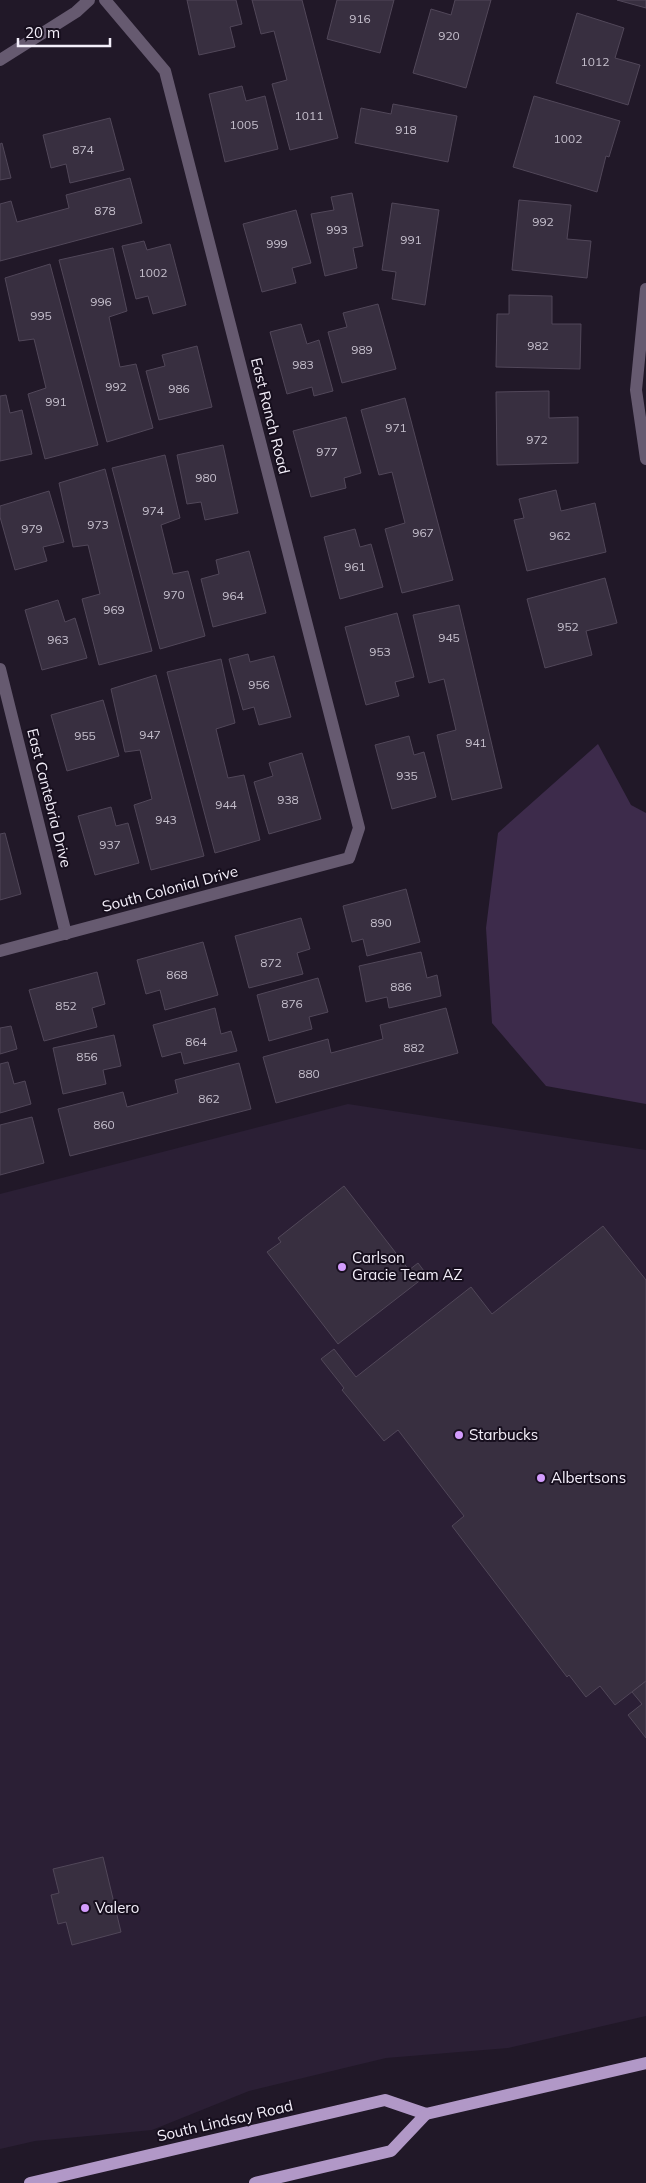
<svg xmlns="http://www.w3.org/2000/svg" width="646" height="2183" viewBox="0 0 646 2183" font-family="Mulish,sans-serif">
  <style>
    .built { fill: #2b1f35 }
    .green { fill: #3d2b4b }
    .building { fill: #382f40; stroke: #514759 }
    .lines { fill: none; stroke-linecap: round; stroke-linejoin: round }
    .minor { stroke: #665a70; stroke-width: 12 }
    .major { stroke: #b198c7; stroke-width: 12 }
    .poi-dot { fill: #d39cfd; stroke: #170f1e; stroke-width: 2 }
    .labels { text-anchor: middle; stroke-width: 4; stroke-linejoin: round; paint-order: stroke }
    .number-label { font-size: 12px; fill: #c5bfcc }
    .street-label { font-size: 15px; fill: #f4effa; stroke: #170f1e }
    .poi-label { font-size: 15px; fill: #f4effa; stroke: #170f1e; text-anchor: start }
  </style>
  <rect width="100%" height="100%" fill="#211828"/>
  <!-- built -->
  <path class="built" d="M348 1104 646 1150V2016L508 2048 386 2058 249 2091 152 2130 35 2141 0 2149V1194Z"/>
  <!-- green -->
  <path class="green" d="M598 744 631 805 646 813V1104L546 1086 492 1023 486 928 498 833Z"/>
  <!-- building -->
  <g class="building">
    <path d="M187 0H236L242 24 230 27 235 47 199 55Z"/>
    <path d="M252 0H302L338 138 290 150 272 84 287 80 274 31 261 34Z"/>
    <path d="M337 0H394L380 53 327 39Z"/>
    <path d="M455 0H491L466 88 413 73 431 9 451 15Z"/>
    <path d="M617 0H646V8Z"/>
    <path d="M577 13 624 28 615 58 640 65 628 105 556 83Z"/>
    <path d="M242 86 246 101 265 96 278 149 225 162 209 94Z"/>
    <path d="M534 96 620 121 609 157 606 156 597 192 513 167Z"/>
    <path d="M393 104 457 116 448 162 355 143 361 108 391 114Z"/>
    <path d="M110 118 124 170 70 183 66 164 51 168 43 135Z"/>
    <path d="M2 143 11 178 0 180V144Z"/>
    <path d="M130 178 142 223 0 261V204L11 201 17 222 69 208 66 195Z"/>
    <path d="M352 193 363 246 353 248 357 268 325 276 311 214 334 210 331 197Z"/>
    <path d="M519 200 571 205 567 239 591 241 587 278 512 270Z"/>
    <path d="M392 203 439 210 425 305 392 299 396 272 382 270Z"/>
    <path d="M296 210 311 263 292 268 296 283 262 292 243 224Z"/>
    <path d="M144 241 147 250 170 244 186 305 153 314 148 296 136 299 122 246Z"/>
    <path d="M113 248 127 311 109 317 120 367 136 364 153 428 107 442 59 260Z"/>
    <path d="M50 264 98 445 45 459 28 394 46 388 34 339 19 341 5 278Z"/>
    <path d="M509 295 552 296V324H581L580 369 496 367 497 314H509Z"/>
    <path d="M378 304 396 369 342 383 328 332 347 327 343 313Z"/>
    <path d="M301 324 307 344 319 340 333 391 314 396 312 387 287 394 270 332Z"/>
    <path d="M197 346 212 407 159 420 146 371 165 366 162 355Z"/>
    <path d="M549 391V418L578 417V463L497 465 496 392Z"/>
    <path d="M6 395 10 413 22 410 32 454 0 461V396Z"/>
    <path d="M405 398 453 580 402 593 385 529 405 523 392 472 379 475 361 410Z"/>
    <path d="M346 417 361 473 344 478 346 488 311 497 293 431Z"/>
    <path d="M223 445 238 513 205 520 201 502 187 504 177 455Z"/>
    <path d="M165 455 180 518 161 525 173 574 188 571 205 636 160 649 112 468Z"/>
    <path d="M105 469 152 651 99 665 82 599 100 594 88 545 73 547 59 483Z"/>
    <path d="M556 490 561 511 595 503 606 552 527 571 514 520 524 518 519 499Z"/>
    <path d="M49 491 64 542 43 547 47 561 15 570 0 517V506Z"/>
    <path d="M355 529 360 547 371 544 383 587 340 599 324 537Z"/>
    <path d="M249 551 266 613 213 627 201 579 219 574 216 560Z"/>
    <path d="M605 578 617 623 586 631 592 655 545 668 527 599Z"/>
    <path d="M58 600 65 622 75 618 87 658 42 670 25 610Z"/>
    <path d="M459 605 502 788 452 800 437 735 456 730 444 679 429 683 413 615Z"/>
    <path d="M397 613 414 677 395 682 399 696 366 705 345 627Z"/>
    <path d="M248 654 250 662 274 656 291 717 259 725 254 707 243 710 229 659Z"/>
    <path d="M221 659 235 723 216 729 228 778 244 775 260 840 215 853 167 672Z"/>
    <path d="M156 675 204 856 151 870 134 805 152 799 140 750 125 752 111 689Z"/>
    <path d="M103 700 119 756 67 771 51 715Z"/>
    <path d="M409 736 414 755 424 752 436 797 392 809 375 745Z"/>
    <path d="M302 753 321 819 269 834 254 782 273 776 269 763Z"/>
    <path d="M111 807 116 826 128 823 139 863 95 875 78 816Z"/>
    <path d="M5 833 21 894 0 900V834Z"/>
    <path d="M406 889 420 942 367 956 363 939 352 942 343 906Z"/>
    <path d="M301 918 310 949 297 953 303 974 249 988 235 936Z"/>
    <path d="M203 942 218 995 165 1010 160 990 146 994 137 960Z"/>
    <path d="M421 952 427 978 437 975 441 996 389 1008 387 997 366 1002 359 966Z"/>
    <path d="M97 972 105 1004 92 1008 97 1027 44 1041 29 990Z"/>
    <path d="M318 978 328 1012 309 1017 312 1029 269 1041 257 995Z"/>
    <path d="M215 1008 221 1034 231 1031 237 1051 184 1064 181 1052 162 1057 153 1025Z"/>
    <path d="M446 1008 458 1053 276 1103 263 1057 328 1039 331 1053 383 1039 380 1025Z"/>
    <path d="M11 1026 17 1049 0 1054V1028Z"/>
    <path d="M114 1035 121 1066 103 1070 106 1084 63 1094 53 1048Z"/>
    <path d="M8 1062 14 1084 25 1081 31 1104 0 1113V1064Z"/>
    <path d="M239 1063 251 1109 70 1156 58 1109 123 1092 127 1107 178 1093 175 1080Z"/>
    <path d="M32 1117 44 1163 0 1175V1125Z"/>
    <path d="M344 1186 409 1270 418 1263 427 1275 338 1344 267 1252 281 1242 278 1238Z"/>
    <path d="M603 1226 646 1280V1681L615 1705 600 1686 586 1697 569 1675 567 1677 452 1526 464 1516 398 1430 384 1441 342 1390 344 1388 321 1359 334 1349 356 1377 471 1287 492 1314Z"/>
    <path d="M646 1681V1738L628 1715 642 1704 632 1692Z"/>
    <path d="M103 1857 121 1932 72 1945 66 1922 58 1924 51 1895 59 1893 53 1869Z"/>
  </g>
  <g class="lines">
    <!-- minor -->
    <g class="minor">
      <path d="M0 60 76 12 89 0"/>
      <path d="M646 289 636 390 646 459"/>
      <path d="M0 669 66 934"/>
      <path d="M0 951 349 858 359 828 165 71 105 0"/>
    </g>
    <!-- major -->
    <g class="major">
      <path d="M30 2183 385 2100 426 2114 646 2063"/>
      <path d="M255 2183 391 2151 426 2114"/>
    </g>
  </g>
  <!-- markers -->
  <g class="poi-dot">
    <circle cx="342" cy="1267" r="5"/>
    <circle cx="459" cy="1435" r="5"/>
    <circle cx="541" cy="1478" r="5"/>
    <circle cx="85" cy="1908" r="5"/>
  </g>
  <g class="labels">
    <!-- number labels -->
    <g class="number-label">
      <text x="360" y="23">916</text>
      <text x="449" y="40">920</text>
      <text x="595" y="66">1012</text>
      <text x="309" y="120">1011</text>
      <text x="244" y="129">1005</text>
      <text x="406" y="134">918</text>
      <text x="568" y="143">1002</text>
      <text x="83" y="154">874</text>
      <text x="105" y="215">878</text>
      <text x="543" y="226">992</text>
      <text x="337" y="234">993</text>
      <text x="411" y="244">991</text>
      <text x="277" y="248">999</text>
      <text x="153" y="277">1002</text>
      <text x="101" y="306">996</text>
      <text x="41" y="320">995</text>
      <text x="538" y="350">982</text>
      <text x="362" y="354">989</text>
      <text x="303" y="369">983</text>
      <text x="116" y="391">992</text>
      <text x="179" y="393">986</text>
      <text x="56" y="406">991</text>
      <text x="396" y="432">971</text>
      <text x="537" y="444">972</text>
      <text x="327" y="456">977</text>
      <text x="206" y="482">980</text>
      <text x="153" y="515">974</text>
      <text x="98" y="529">973</text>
      <text x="32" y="533">979</text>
      <text x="423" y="537">967</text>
      <text x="560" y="540">962</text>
      <text x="355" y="571">961</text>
      <text x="174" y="599">970</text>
      <text x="233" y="600">964</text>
      <text x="114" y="614">969</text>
      <text x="568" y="631">952</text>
      <text x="449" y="642">945</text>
      <text x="58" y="644">963</text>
      <text x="380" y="656">953</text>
      <text x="259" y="689">956</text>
      <text x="150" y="739">947</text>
      <text x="85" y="740">955</text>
      <text x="476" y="747">941</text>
      <text x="407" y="780">935</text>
      <text x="288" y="804">938</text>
      <text x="226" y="809">944</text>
      <text x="166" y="824">943</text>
      <text x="110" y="849">937</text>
      <text x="381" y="927">890</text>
      <text x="271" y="967">872</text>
      <text x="177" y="979">868</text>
      <text x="401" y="991">886</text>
      <text x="292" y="1008">876</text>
      <text x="66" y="1010">852</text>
      <text x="196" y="1046">864</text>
      <text x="414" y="1052">882</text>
      <text x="87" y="1061">856</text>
      <text x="309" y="1078">880</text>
      <text x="209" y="1103">862</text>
      <text x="104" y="1129">860</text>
    </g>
    <!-- street labels -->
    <g class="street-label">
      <text transform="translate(270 416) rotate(76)" y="5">East Ranch Road</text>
      <text transform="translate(49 798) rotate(76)" y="5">East Cantebria Drive</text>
      <text transform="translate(170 889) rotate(-15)" y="5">South Colonial Drive</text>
      <text transform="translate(225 2121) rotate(-13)" y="5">South Lindsay Road</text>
    </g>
    <!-- poi labels -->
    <g class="poi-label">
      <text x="352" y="1263">Carlson<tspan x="352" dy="17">Gracie Team AZ</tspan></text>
      <text x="469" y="1440">Starbucks</text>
      <text x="551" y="1483">Albertsons</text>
      <text x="95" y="1913">Valero</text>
    </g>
  </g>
  <!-- scale -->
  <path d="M18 38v8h92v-8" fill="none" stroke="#f4effa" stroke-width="2.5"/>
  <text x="25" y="38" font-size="15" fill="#f4effa" stroke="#170f1e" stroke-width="4" paint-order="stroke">20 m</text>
</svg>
